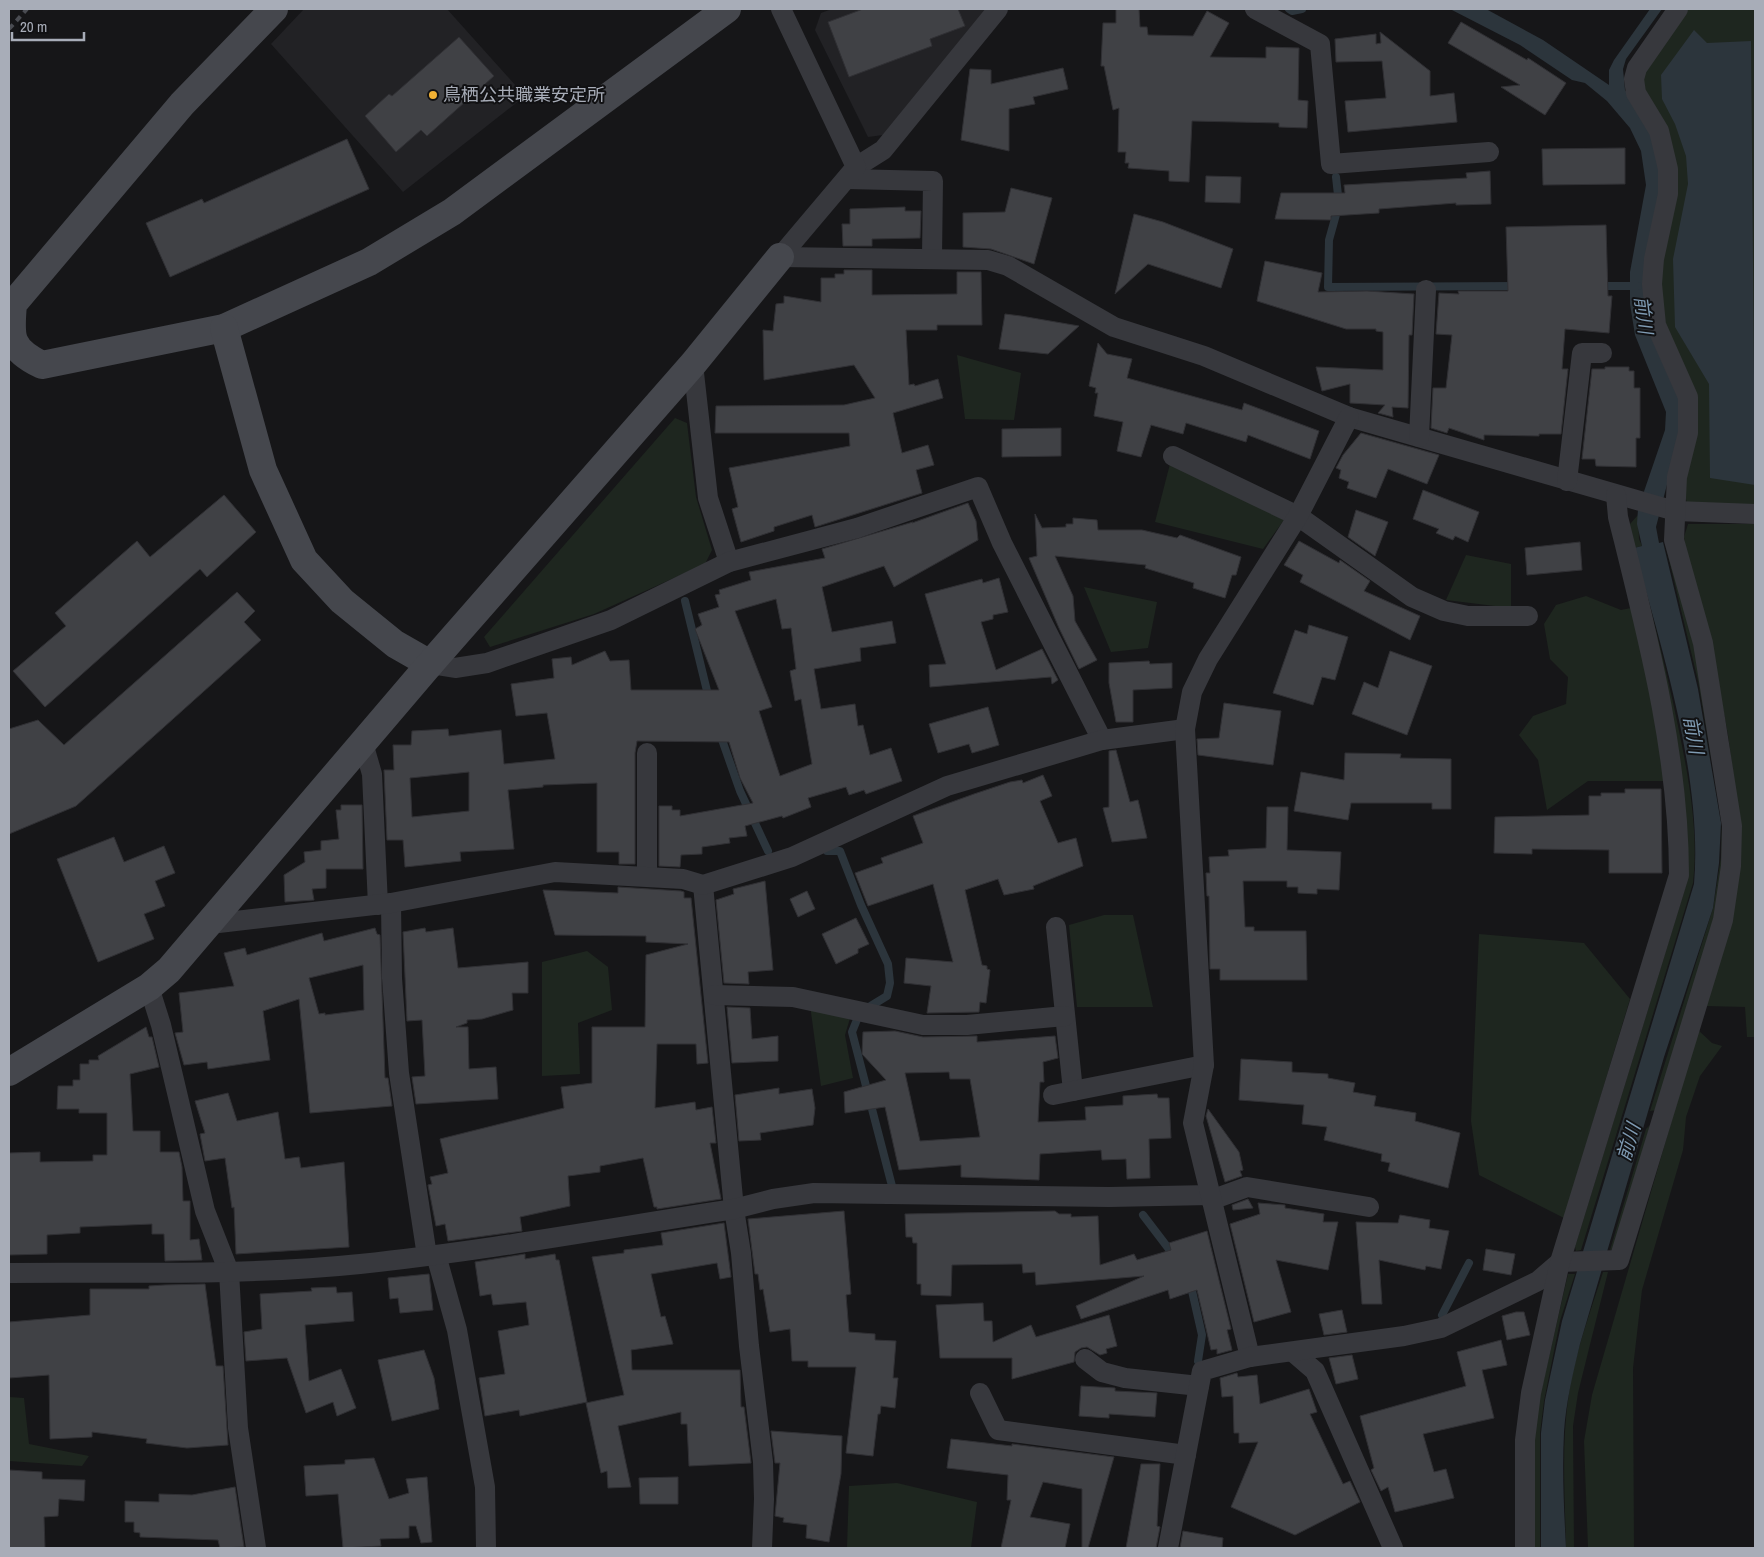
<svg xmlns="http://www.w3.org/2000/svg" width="1764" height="1557" viewBox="0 0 1764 1557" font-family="'Archivo Narrow','Noto Sans JP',sans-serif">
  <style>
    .built { fill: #222225 }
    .green { fill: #1e261f }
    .water { fill: #2c353c }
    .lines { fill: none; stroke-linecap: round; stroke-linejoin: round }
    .stream { stroke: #2c353c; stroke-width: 8 }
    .building { fill: #404145; stroke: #303034; fill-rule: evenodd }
    .street { stroke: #37383d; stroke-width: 20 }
    .secondary { stroke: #45474d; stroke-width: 28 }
    .rail { stroke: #4a4c52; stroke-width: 4; stroke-dasharray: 6 5; stroke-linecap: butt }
    .poi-dot { fill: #f2b134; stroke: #111113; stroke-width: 2 }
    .labels { text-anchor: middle; stroke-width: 4; stroke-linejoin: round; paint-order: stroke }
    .poi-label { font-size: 18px; fill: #a8adb8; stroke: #111113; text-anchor: start }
    .water-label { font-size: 19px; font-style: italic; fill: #7f9bb3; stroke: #111113 }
  </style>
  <rect width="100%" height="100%" fill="#161618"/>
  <!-- built -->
  <g class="built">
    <path d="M304 9H447L525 96 403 192 271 44Z"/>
    <path d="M832 9H989L883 135 868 137 815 30 821 13Z"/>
  </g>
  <!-- green -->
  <g class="green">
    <path d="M1688 9H1755V505L1687 504 1682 480 1665 328 1643 70Z"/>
    <path d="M957 355 1021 373 1014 420 965 419Z"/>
    <path d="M675 418 687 423 696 497 712 550 705 564 594 614 490 647 484 637Z"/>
    <path d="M1171 460 1284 520 1263 549 1155 522Z"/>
    <path d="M1638 515 1639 539 1642 546 1634 548C1650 606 1665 663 1677 721 1688 774 1699 829 1693 883L1581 1250 1576 1251 1575 1247 1687 882 1631 545 1630 524Z"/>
    <path d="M1688 524H1755V1037H1747L1745 1007 1706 1006 1740 826 1728 735 1711 645 1686 552 1684 537Z"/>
    <path d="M1665 543 1691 630 1705 690 1723 806 1725 848 1717 915 1657 1110 1650 1111 1713 908 1721 857 1722 820 1698 681Z"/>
    <path d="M1466 555 1511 564V608L1446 600Z"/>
    <path d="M1084 587 1157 602 1148 648 1111 652Z"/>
    <path d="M1586 596 1621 610 1636 607 1667 781H1588L1547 810 1538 760 1519 735 1533 716 1566 704 1568 677 1550 659 1544 624 1556 605Z"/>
    <path d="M1104 915H1133L1153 1007H1077L1069 925Z"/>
    <path d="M1479 934 1584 943 1630 999 1564 1218 1479 1175 1471 1121Z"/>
    <path d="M587 951 608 967 612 1010 578 1023 580 1074 542 1076V962Z"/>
    <path d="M810 1005 851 1015 845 1035 853 1078 821 1086Z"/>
    <path d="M1698 1030 1712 1043 1722 1046 1700 1076 1686 1117 1683 1150 1642 1290 1633 1368 1634 1548H1588L1584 1441 1592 1395Z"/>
    <path d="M1650 1125 1615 1249 1610 1250 1646 1129Z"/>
    <path d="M1603 1272H1608L1578 1393 1573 1426 1574 1548H1566C1565 1496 1561 1444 1569 1393 1575 1352 1591 1311 1603 1272Z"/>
    <path d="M1568 1274H1575L1560 1321 1544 1401 1540 1433V1548H1533L1534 1422Z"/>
    <path d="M9 1397 24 1398 29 1444 89 1456 82 1466 9 1461Z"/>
    <path d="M897 1483 977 1502 971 1548H847L849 1486Z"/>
  </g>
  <!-- water -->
  <g class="water">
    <path d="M1450 9H1486L1543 40 1609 85V70L1614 60 1650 9H1662L1626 59 1623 69 1625 90 1652 133 1661 159V189L1646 264 1680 398 1678 442 1656 527 1659 543 1663 542 1698 689 1721 823 1719 863 1713 908 1664 1057 1580 1344C1573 1373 1566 1402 1564 1432 1562 1471 1564 1510 1566 1548H1541V1433L1545 1400 1562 1321 1694 884C1703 778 1662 650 1634 548L1642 546 1637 524 1638 509 1665 430 1666 412 1635 335 1630 304V272L1646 185 1641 151 1630 128 1607 101 1585 83 1572 80 1520 45Z"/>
    <path d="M1694 30 1707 43 1751 41 1755 485 1710 478 1709 384 1675 327 1673 259 1688 184 1686 156 1675 124 1662 99 1661 75Z"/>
  </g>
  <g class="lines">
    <!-- stream -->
    <g class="stream">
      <path d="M1289 9 1292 11 1302 9"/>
      <path d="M1336 177 1339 204 1329 240 1328 287 1518 286"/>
      <path d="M1599 286H1638"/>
      <path d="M685 601 709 699"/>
      <path d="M720 734 740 791 768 851"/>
      <path d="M827 851H840L861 905 888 964 890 983 887 996 869 1007"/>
      <path d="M858 1017 852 1032 892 1186"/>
      <path d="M1143 1215 1175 1257"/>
      <path d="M1190 1282 1202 1335 1198 1361"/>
      <path d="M1442 1315 1469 1263"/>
    </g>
  </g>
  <!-- building -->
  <g class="building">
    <path d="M863 9H958L965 26 930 39 932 46 849 77 828 22Z"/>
    <path d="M1116 9H1139L1140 27H1147L1148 35 1193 36 1207 11 1229 23 1210 57 1266 58V47L1299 48 1298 100 1308 101 1307 128 1279 127V123L1192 121 1189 182 1169 181V171L1128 168 1129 163H1125L1126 152H1118L1119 108 1113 110 1104 66H1101L1103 23H1116Z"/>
    <path d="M1461 22 1527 60 1528 58 1566 83 1545 115 1501 87 1520 85 1448 43Z"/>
    <path d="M1380 32 1430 71V96L1454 93 1457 122 1348 132 1345 101 1386 98 1382 61 1336 62 1335 39 1376 34V44L1381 43Z"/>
    <path d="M459 37 494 76 427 136 421 130 396 152 365 116 389 94 392 96Z"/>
    <path d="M1063 68 1068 89 1033 97 1035 104 1009 109V151L961 140 970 69 991 70V84Z"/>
    <path d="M347 139 369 189 170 277 146 223 202 199 204 203Z"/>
    <path d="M1625 148V184L1543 185 1542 149Z"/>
    <path d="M1490 171 1491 204 1456 205V203L1379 209V213L1331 216V220L1275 219 1281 193H1345L1344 185 1467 178 1466 173Z"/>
    <path d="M1206 176 1241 177 1240 203 1205 202Z"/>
    <path d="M1011 188 1052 198 1034 264 991 249 963 247V213L1005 212Z"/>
    <path d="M905 207V211H921L920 238 872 239V246H843L842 224H850V209Z"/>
    <path d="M1134 214 1163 222 1233 249 1221 288 1148 264 1115 294Z"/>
    <path d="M1606 225 1608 296H1612L1609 333 1565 329 1562 369H1568L1561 434H1539V436L1484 435V440L1449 428 1447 433 1431 428 1433 388H1446L1452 335 1436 334 1439 293 1459 294 1458 291H1508L1506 227Z"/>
    <path d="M1265 261 1322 273 1318 292 1367 291 1414 294 1412 335H1409L1408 408 1392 407 1393 417 1378 413 1385 405 1350 403V384L1322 391 1316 367 1383 370V332L1376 331V329H1346L1257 301Z"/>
    <path d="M844 270H872V295L957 294V272H981L982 325H937V330H906L909 385 914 384 915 386 938 379 943 398 893 413 902 453 928 445 934 465 916 470 922 493 815 527 812 515 774 527V531L741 542 732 509 738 507 729 468 850 446 849 433H715L716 406 844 405 875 398 854 365 764 380 763 330 773 331 776 304 784 303V296L821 302V278H835V274H844Z"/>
    <path d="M1005 314 1021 316 1079 326 1048 354 999 349Z"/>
    <path d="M1098 343 1107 354 1132 359 1127 378 1242 410 1244 403 1319 431 1310 459 1248 435 1246 442 1186 423 1183 434 1151 425 1141 457 1117 451 1123 422 1094 416 1098 393H1095L1096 388 1089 386Z"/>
    <path d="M1605 367H1629V371H1634V388H1640V438H1636V467L1596 466 1595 459H1582L1592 369H1605Z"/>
    <path d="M1061 428V456L1002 457V429Z"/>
    <path d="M1361 433 1439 455 1427 484 1388 469 1376 498 1347 488 1349 482 1339 478 1341 470 1336 468 1343 455Z"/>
    <path d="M1423 490 1479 512 1468 542 1455 536 1453 540 1436 533 1439 529 1413 519Z"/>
    <path d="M224 495 256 532 207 577 200 569 45 707 13 671 66 626 55 613 137 541 150 557Z"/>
    <path d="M968 503 976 521 978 540 894 587 884 566 822 587 832 632 892 621 896 643 860 648 861 661 814 669 821 709 855 704 858 726 863 725 870 755 891 748 902 781 866 794 864 790 849 795 846 787 808 798 811 807 783 818 782 816 745 826 747 836 729 838 730 843 702 847V854L681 855 680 867 659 866V806H672V810H680V816L753 803 740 778 729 742 637 741 635 753V864H619V852H597V783L543 785V787L508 790 514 849 460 852 461 861 405 867 403 840H387L384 770H394L393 745H411L412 731 448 729 449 736 501 730 504 764 555 759 547 713 516 716 511 684 554 678 552 659 571 657 572 665 605 651 610 661 629 660 631 690H719L695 629 702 625 698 614 719 607 715 595 720 594 719 590 751 580 749 572 825 558 822 549 913 522 912 523ZM776 599 782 629 791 628 796 669 790 671 795 701 801 699 812 764 780 776 759 711 772 707 735 611ZM469 772V811L412 817 410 778Z"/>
    <path d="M1356 510 1388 522 1375 556 1348 537Z"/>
    <path d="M1035 514 1042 528 1066 527V524H1073V518L1097 520 1098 530H1142L1177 538 1180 535 1241 557 1236 575H1232L1225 598 1193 588 1194 583 1145 568 1146 565 1055 556 1073 596 1075 621 1097 660 1079 669 1059 628 1029 558 1037 556Z"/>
    <path d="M1299 541 1339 563 1340 560 1370 581 1364 591 1420 616 1410 640 1300 582 1303 575 1284 565Z"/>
    <path d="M1580 542 1582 570 1527 575 1525 548Z"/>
    <path d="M999 578 1008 612 993 615V619L981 622 996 670 1042 649 1058 680 1052 684 1051 677 930 687 929 665 946 664 925 594 982 579 983 583Z"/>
    <path d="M237 592 255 611 244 622 261 640 76 806 9 834V729L38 720 64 745Z"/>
    <path d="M1309 625 1348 637 1335 680 1322 677 1313 705 1273 693 1295 630 1307 634Z"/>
    <path d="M1390 651 1432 666 1407 735 1352 714 1364 682 1378 688Z"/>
    <path d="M1149 661 1150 664 1172 663V688L1133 690V722H1116L1109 683V663Z"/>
    <path d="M1224 703 1281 711 1273 765 1198 755 1197 739 1219 738Z"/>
    <path d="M988 707 999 745 972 753 969 744 938 753 929 724Z"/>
    <path d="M1116 750 1130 802 1138 800 1147 838 1112 842 1103 808 1109 807V751Z"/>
    <path d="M1345 753 1401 754 1400 758 1451 759V809H1432V803H1351L1348 820 1294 811 1301 772 1344 780Z"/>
    <path d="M1043 775 1052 796 1040 801 1058 843 1076 838 1083 866 1033 886 1034 889 1004 895 998 879 965 890 982 965 987 966V969L990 970 986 1003 980 1002 979 1012 927 1013 931 986 904 983 906 958 953 962 933 884 868 906 855 873 883 863 881 858 923 843 913 816 974 794 1010 782 1022 780 1023 783Z"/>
    <path d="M1625 789H1661L1662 873H1609V850L1532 849V854L1494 853 1495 817 1589 815V796H1601V793H1625Z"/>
    <path d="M341 805H362L363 869H326V888L312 889 314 900 285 902 284 875 305 862 304 852 321 850V841L339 839 336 810H341Z"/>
    <path d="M1267 807H1288L1287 850 1341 852 1339 890 1317 889V894L1298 893V887H1287V881H1243L1245 927H1254V931H1306L1307 980H1220V969H1210L1209 896H1207L1206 873H1210L1209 857 1229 856 1228 850 1266 848Z"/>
    <path d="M114 837 124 862 164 846 175 873 155 881 165 906 144 914 154 939 98 962 57 859Z"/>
    <path d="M765 881 773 970 748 972 749 984 724 983 716 900 734 894 733 889Z"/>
    <path d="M618 887 681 891 684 892V898H691L708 1063 697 1064 696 1044H657L655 1108 695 1102 696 1110 712 1107 716 1143H710L721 1199 657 1209V1207H654L643 1158 600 1166V1172L568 1176 570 1206 520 1217 522 1231 448 1241 445 1224 436 1226 428 1185 432 1184 430 1177 448 1173 440 1139 564 1108 561 1087 592 1083V1027H645L646 955 688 944 646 942V936L555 935 543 890 618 893Z"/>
    <path d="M807 891 815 909 798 917 790 899Z"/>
    <path d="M856 918 869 944 858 949V953L836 964 822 934Z"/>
    <path d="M375 928 377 934 380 935 385 1078H388L392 1106 310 1113 299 999 263 1011 270 1060 208 1069 207 1062 184 1065 175 1033 183 1032 179 993 234 986 224 953 245 948 247 955 322 933 324 941ZM363 965 364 1010 325 1015V1013L319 1014 309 978Z"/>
    <path d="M425 928 426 932 453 928 458 968 528 962V993H512L513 1010 482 1019 467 1020V1023L456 1027H468L469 1069 496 1067 498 1099 416 1104 412 1077 425 1076 422 1020 407 1021 403 932Z"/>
    <path d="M727 1007 750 1008 752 1039 778 1036V1061L732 1063Z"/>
    <path d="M146 1027 149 1037H152L159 1067 130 1074 133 1131H160V1152H179L182 1167 183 1201H190V1240L199 1239 202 1260 165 1261 164 1234H152V1224L80 1227V1233L47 1235V1254L9 1255V1153L40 1152V1162L93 1161V1155H107V1113H79V1109H57L58 1086H73V1080H80V1064H89V1060H99L98 1056Z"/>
    <path d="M895 1031 923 1037 977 1036V1042L1055 1036 1058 1058 1043 1062 1044 1082H1040L1038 1122 1086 1120 1085 1107 1123 1105V1096L1157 1094 1158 1098H1169L1171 1138 1149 1139 1150 1178 1127 1179 1126 1159 1102 1160 1101 1150 1040 1154 1039 1180 961 1177V1165L899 1170 885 1107 845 1113 844 1092 886 1080 862 1054 863 1032ZM949 1072 950 1079H970L980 1137 920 1141 905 1073Z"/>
    <path d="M1241 1059 1292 1062V1072L1328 1074V1078L1355 1083 1353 1092 1376 1096 1374 1106 1416 1113 1415 1121 1460 1133 1448 1188 1388 1171 1390 1163 1381 1161 1382 1154 1324 1140 1327 1127 1302 1124 1304 1105 1239 1100Z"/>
    <path d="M779 1088V1094L812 1089 815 1108 813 1125 760 1133 761 1140 739 1141 735 1095Z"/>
    <path d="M228 1093 237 1121 278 1112 285 1159 299 1157 301 1168 344 1162 349 1247 236 1254 234 1207 232 1208 225 1158 205 1161 200 1134 205 1133 195 1101Z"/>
    <path d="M1208 1109 1239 1152 1243 1170 1240 1171 1242 1176 1225 1182 1206 1116Z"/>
    <path d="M1248 1199 1253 1208 1233 1210 1232 1205Z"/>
    <path d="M1258 1203 1285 1205V1208L1324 1214 1323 1222H1338L1328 1270 1276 1260 1291 1312 1254 1322 1230 1224 1260 1214Z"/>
    <path d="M844 1211 851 1294 846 1295 849 1332 875 1334V1340L896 1341 893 1378H898L895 1408 881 1406 880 1414H878L873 1456 846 1453 856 1367H808V1361H792L790 1329 770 1332 763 1289 760 1290 758 1274H755L748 1219Z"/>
    <path d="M1055 1211 1059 1214H1071V1217L1098 1216 1100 1265 1134 1254 1137 1260 1171 1250 1169 1243 1207 1231 1231 1329 1227 1330 1232 1350 1217 1354V1349L1211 1350 1197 1290 1170 1299 1168 1290 1081 1319 1076 1306 1144 1276 1036 1285 1035 1272 1023 1273 1022 1264 952 1265 951 1296 921 1295V1284H917V1243H913L912 1237H906L905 1214Z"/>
    <path d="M1400 1215 1430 1220 1429 1228 1449 1231 1441 1269 1426 1266 1425 1270 1379 1260 1382 1304H1362L1356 1222 1398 1223Z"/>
    <path d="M724 1223 731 1277 720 1279 717 1263 651 1274 661 1317 665 1316 673 1344 631 1350 632 1370H740L741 1407H744L751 1463 689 1466 687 1424H681V1412L618 1426 631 1487 608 1488 607 1471 601 1473 586 1403 624 1395 592 1257 624 1253V1250L663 1245 661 1233Z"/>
    <path d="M1486 1249 1515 1254 1511 1275 1483 1270Z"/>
    <path d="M525 1254V1259L555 1254 556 1260H559L587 1402 520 1416 519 1410 485 1416 479 1378 505 1374 498 1331 529 1325 526 1302 493 1305 491 1294 480 1296 475 1262Z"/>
    <path d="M429 1274 433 1310 400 1313 398 1298 390 1299 388 1278Z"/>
    <path d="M205 1284 216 1366H223L228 1445 187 1448 146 1443 147 1439 92 1432V1437L50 1439 49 1375 9 1378V1322L90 1315V1289H149V1286L165 1285Z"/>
    <path d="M336 1287 337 1293 352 1292 354 1321 305 1325 309 1381 341 1369 356 1408 337 1416 333 1402 306 1413 287 1358 246 1361 244 1332 262 1329 260 1294 312 1291 311 1288Z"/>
    <path d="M983 1303 984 1321H992L993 1342 1031 1325 1036 1337 1109 1315 1117 1346 1106 1349 1107 1353 1100 1355 1087 1347 1081 1348 1075 1352 1074 1362 1012 1379V1358H940L936 1305Z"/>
    <path d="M1342 1310 1347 1332 1324 1335 1319 1314Z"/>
    <path d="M1516 1312H1524L1530 1335 1507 1340 1502 1316Z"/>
    <path d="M1501 1340 1507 1365 1482 1370 1494 1418 1423 1434 1434 1472 1446 1469 1454 1498 1395 1512 1388 1487 1381 1491 1371 1470 1374 1468 1360 1416 1466 1386 1457 1352Z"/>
    <path d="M424 1350 434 1378 439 1409 392 1421 378 1360Z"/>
    <path d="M1352 1355 1358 1379 1336 1384 1329 1358Z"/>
    <path d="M1237 1373 1238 1377 1257 1375 1260 1404 1309 1389 1317 1412 1310 1414 1343 1484 1350 1481 1360 1502 1295 1535 1231 1507 1258 1442 1239 1443V1433H1234L1233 1396 1222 1397 1220 1378Z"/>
    <path d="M1081 1386 1115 1388V1391L1157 1393 1155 1417 1109 1414V1418L1079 1416Z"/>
    <path d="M771 1431 842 1436 841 1474 829 1542 806 1538 807 1525 783 1522 784 1518 775 1516 780 1463H775Z"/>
    <path d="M951 1439 1012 1446V1444L1114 1457 1088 1548H1082V1489L1043 1482 1030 1517 1070 1524 1065 1548H1001L1011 1500H1007L1008 1475 947 1468Z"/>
    <path d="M374 1458 389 1499 409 1493 406 1479 427 1477 432 1542 421 1543 416 1526H409V1538L380 1539 381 1546 343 1548 338 1494 306 1496 304 1466 345 1464V1460Z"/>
    <path d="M1141 1464H1160L1157 1526 1160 1527 1156 1548H1126Z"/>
    <path d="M9 1470 42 1472V1479L85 1480 84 1501 59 1499 58 1516 44 1517 45 1548H9Z"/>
    <path d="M678 1477V1504H640L639 1478Z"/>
    <path d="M235 1487 244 1547 220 1548 218 1540 140 1537V1533L134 1532V1522H125V1501L159 1502V1494L192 1495Z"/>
    <path d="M1183 1531 1223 1538 1222 1548H1180Z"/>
  </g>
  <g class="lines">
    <!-- street -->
    <g class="street">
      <path d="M1255 9 1320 44 1331 164 1489 152"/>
      <path d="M856 167 883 150 998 9"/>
      <path d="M847 179 933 181 932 257"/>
      <path d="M780 257 988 260 1008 266 1114 327 1204 356 1349 417 1661 507 1676 511 1755 514"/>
      <path d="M780 257 856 167 781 9"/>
      <path d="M693 364 708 498 729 562"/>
      <path d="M1419 437 1426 290"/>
      <path d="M1173 456 1298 516 1412 597 1444 611 1468 616H1528"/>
      <path d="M1567 481 1582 353H1602"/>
      <path d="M430 664 455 668 487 663 611 620 729 562 857 528 978 487 1002 543 1102 740"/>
      <path d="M363 743 372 774 378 905"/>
      <path d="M647 753V876"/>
      <path d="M703 885 734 1209 741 1253 749 1346 763 1462 764 1499 762 1548"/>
      <path d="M391 903 392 978 399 1073 427 1256"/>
      <path d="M210 924 391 903 555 872 683 879 703 885 792 857 947 786 1102 740 1185 729"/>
      <path d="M1056 927 1073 1091"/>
      <path d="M149 987 161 1025 205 1211 229 1272 238 1428 256 1548"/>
      <path d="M714 995 793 997 923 1025H967L1065 1016"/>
      <path d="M1053 1095 1204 1065"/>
      <path d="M1211 1200 1247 1187 1369 1207"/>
      <path d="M436 1255 457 1330 485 1487 486 1548"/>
      <path d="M9 1273C126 1272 244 1276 360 1264 485 1251 610 1228 734 1209L773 1199 814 1193 1109 1197 1210 1195"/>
      <path d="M1293 1352 1315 1371 1393 1548"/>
      <path d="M1250 1357 1193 1123 1204 1065 1185 729 1192 692 1208 659 1298 516 1349 417"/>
      <path d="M1085 1359 1102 1372 1125 1378 1199 1386"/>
      <path d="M980 1393 998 1430 1186 1455"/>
      <path d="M1168 1548 1202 1371 1250 1357 1404 1336 1441 1328 1538 1281 1560 1262 1619 1260 1723 920 1731 866 1732 826 1703 643 1674 540 1677 477 1688 433V397L1656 325 1652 284 1654 259 1668 194V169L1659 131 1636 93 1634 79 1637 68 1678 9"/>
      <path d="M1525 1548V1440L1531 1393 1560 1262 1679 875C1679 754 1647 634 1618 517L1616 495"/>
    </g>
    <!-- secondary -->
    <g class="secondary">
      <path d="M274 9 182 104 13 304C10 337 9 349 42 365L224 328 369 262 452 212 727 9"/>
      <path d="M224 328 263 470 304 560 342 601 395 644 430 664"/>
      <path d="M9 1072 149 987 169 970 430 664 693 364 780 257"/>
    </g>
    <!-- rail -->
    <path class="rail" d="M9 29 27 9"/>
  </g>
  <!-- markers -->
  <circle class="poi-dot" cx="433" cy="95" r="5"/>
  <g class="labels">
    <!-- poi labels -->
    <g class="poi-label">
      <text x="443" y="101">鳥栖公共職業安定所</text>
    </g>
    <!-- water labels -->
    <g class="water-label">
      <text transform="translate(1644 315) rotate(83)" y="7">前川</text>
      <text transform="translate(1694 735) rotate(80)" y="7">前川</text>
      <text transform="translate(1628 1142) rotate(-73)" y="7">前川</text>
    </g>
  </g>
  <!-- border -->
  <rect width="1764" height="1557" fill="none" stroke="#a8adb8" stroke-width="20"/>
  <!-- scale -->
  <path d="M12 32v8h72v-8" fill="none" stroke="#a8adb8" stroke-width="2.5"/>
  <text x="20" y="32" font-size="15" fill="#a8adb8" stroke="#111113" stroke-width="4" paint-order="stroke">20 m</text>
</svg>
